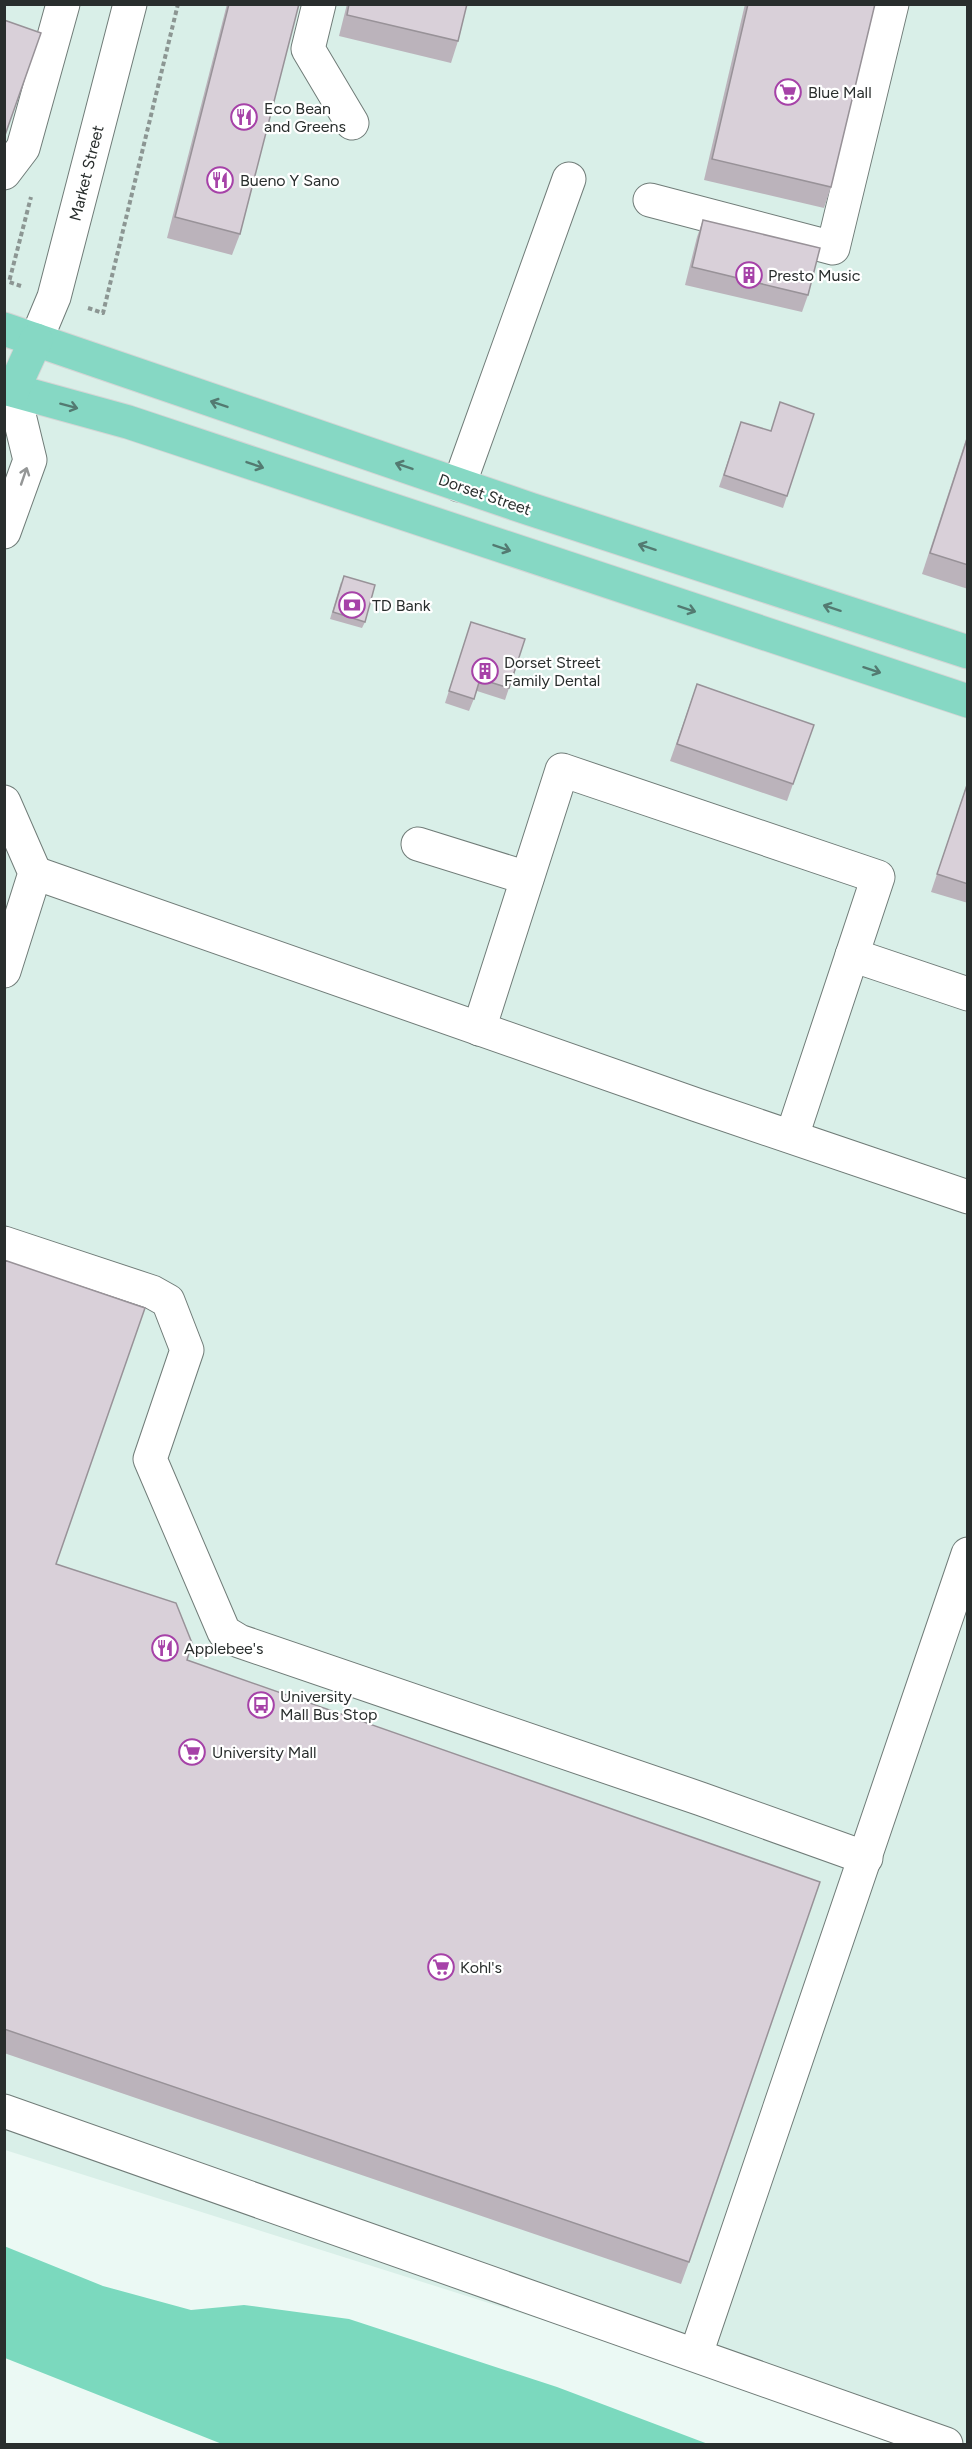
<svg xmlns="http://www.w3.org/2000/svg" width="972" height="2449" viewBox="0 0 972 2449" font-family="Figtree,sans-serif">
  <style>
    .built { fill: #d9efe8 }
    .forest { fill: #7bd9be }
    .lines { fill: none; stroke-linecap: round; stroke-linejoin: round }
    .minor-casing { stroke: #707c78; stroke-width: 35 }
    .major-casing { stroke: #d4d5d5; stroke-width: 35 }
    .path { stroke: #8c9693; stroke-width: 4; stroke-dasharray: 4.5 3; stroke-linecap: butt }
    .minor { stroke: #fff; stroke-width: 33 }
    .major { stroke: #86d8c4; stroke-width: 33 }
    .wall { fill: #bbb3bb }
    .building { fill: #d9d0d9; stroke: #989298; stroke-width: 1.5 }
    .oneway { stroke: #537a71 }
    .oneway2 { stroke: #949696 }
    .labels { text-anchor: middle; stroke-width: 4.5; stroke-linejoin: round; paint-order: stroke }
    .poi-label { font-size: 16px; fill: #292e2d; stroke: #fff; text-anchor: start }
    .street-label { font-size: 16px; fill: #292e2d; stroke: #fff }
  </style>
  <rect width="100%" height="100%" fill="#ebf9f4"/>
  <!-- built -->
  <path class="built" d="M5 5H967V2444H935L5 2150Z"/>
  <!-- forest -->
  <path class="forest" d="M4 2246 103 2286 191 2310 244 2305 349 2319 557 2387 708 2444H222L5 2358Z"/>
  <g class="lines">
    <!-- minor casing -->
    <g class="minor-casing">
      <g id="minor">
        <path d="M319 4 308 49 352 123"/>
        <path d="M4 173 23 148 63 4"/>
        <path d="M650 200 833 248 892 4"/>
        <path d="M36 340 54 297 130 4"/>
        <path d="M4 398 13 390 30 460 4 532"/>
        <path d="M459 485 569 179"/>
        <path d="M4 802 35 873 4 971"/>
        <path d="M418 844 527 878"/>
        <path d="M35 873 697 1105 968 1197"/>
        <path d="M852 955 968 994"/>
        <path d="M479 1029 562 770 878 877 792 1136"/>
        <path d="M4 1243 152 1292 168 1301 187 1350 150 1459 224 1632 239 1641 701 1799 866 1858"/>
        <path d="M4 2111 946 2444"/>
        <path d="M696 2354 968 1554"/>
      </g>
    </g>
    <!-- major casing -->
    <g class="major-casing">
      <g id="major">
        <path d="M4 329 530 509 968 652"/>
        <path d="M4 388 128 422 968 701"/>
        <path d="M13 390 36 340"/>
      </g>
    </g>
    <!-- path -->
    <g class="path">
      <path d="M21 286 9 282 31 197"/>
      <path d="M88 308 103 313 178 4"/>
    </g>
    <!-- minor -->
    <use href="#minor" class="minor"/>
    <!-- major -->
    <use href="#major" class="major"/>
  </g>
  <!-- wall -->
  <g class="wall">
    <path d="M227 4H299L240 234 232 255 167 238Z"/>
    <path d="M347 4H467L458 41 451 63 339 36Z"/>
    <path d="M745 4H875L831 187 824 208 704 180Z"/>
    <path d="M703 220 808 295 802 312 685 285 697 237Z"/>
    <path d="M968 433V589L922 574Z"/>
    <path d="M737 434 787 496 783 508 719 487Z"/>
    <path d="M341 582 365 622 362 628 330 619Z"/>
    <path d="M471 622 509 688 505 700 477 691 469 711 445 703Z"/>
    <path d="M697 684 814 725 787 801 670 761Z"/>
    <path d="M968 781V903L931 892Z"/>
    <path d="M4 1260 56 1564 187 1660 689 2262 681 2284 4 2053Z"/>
  </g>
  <!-- building -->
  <g class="building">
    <path d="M229 4H299L240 234 175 217Z"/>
    <path d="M349 4H467L458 41 347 15Z"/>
    <path d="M748 4H875L831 187 712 159Z"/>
    <path d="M4 20 41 33 4 138Z"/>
    <path d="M703 220 820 248 808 295 692 267Z"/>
    <path d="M780 402 814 414 787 496 724 475 741 422 771 431Z"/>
    <path d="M968 436V565L930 553Z"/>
    <path d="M344 576 375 585 365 622 333 612Z"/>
    <path d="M471 622 525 639 509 688 480 679 474 699 449 691Z"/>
    <path d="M697 684 814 725 793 784 677 744Z"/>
    <path d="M968 782V884L937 874Z"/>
    <path d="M4 1260 145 1308 56 1564 176 1603 192 1643 187 1660 820 1882 689 2262 4 2029Z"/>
  </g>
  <!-- one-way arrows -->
  <defs><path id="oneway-shaft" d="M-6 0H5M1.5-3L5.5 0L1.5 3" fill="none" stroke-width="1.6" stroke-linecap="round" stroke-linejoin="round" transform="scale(1.5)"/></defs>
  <g class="oneway">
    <use href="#oneway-shaft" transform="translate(219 404) rotate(-161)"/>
    <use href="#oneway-shaft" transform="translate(69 406) rotate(15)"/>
    <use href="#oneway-shaft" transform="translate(255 465) rotate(19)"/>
    <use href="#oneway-shaft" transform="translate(404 466) rotate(-161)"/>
    <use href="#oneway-shaft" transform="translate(647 547) rotate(-162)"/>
    <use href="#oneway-shaft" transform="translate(502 548) rotate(19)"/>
    <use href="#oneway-shaft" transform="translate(832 608) rotate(-162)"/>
    <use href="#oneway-shaft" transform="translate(687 609) rotate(18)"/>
    <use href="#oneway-shaft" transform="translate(872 670) rotate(18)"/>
  </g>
  <use class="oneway2" href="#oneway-shaft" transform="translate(24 476) rotate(-71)"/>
  <!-- icons -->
  <defs>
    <g id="supermarket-ring" transform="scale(1.35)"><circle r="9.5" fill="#fff" stroke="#a642a8" stroke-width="1.5"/><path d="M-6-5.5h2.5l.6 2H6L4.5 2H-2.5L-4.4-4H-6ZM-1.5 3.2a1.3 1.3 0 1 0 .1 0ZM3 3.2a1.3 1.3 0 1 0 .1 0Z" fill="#a642a8"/></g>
    <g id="restaurant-ring" transform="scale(1.35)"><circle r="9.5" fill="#fff" stroke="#a642a8" stroke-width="1.5"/><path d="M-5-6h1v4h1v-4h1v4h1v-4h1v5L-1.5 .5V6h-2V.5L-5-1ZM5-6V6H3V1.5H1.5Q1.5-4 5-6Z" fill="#a642a8"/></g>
    <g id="building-ring" transform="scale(1.35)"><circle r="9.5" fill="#fff" stroke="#a642a8" stroke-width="1.5"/><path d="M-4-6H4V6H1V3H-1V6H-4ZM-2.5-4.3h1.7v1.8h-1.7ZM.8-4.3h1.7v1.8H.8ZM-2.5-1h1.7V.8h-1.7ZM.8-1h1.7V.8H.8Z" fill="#a642a8"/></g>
    <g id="bank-ring" transform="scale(1.35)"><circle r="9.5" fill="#fff" stroke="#a642a8" stroke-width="1.5"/><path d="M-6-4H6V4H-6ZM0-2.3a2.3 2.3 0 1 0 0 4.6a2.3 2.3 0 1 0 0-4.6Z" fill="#a642a8"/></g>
    <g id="bus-ring" transform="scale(1.35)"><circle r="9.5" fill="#fff" stroke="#a642a8" stroke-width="1.5"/><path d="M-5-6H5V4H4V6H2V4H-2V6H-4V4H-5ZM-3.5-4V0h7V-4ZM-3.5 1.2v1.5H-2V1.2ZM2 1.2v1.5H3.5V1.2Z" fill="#a642a8"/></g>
  </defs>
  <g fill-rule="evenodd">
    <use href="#supermarket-ring" x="788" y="92"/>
    <use href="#restaurant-ring" x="244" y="117"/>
    <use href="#restaurant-ring" x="220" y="180"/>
    <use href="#building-ring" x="749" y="275"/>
    <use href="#bank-ring" x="352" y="605"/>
    <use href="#building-ring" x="485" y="671"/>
    <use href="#restaurant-ring" x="165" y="1648"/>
    <use href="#bus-ring" x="261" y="1705"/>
    <use href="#supermarket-ring" x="192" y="1752"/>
    <use href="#supermarket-ring" x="441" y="1967"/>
  </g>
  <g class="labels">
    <!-- poi labels -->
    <g class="poi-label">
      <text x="808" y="98">Blue Mall</text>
      <text x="264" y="114">Eco Bean<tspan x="264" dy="18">and Greens</tspan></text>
      <text x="240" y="186">Bueno Y Sano</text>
      <text x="768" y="281">Presto Music</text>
      <text x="372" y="611">TD Bank</text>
      <text x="504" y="668">Dorset Street<tspan x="504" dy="18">Family Dental</tspan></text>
      <text x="184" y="1654">Applebee's</text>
      <text x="280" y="1702">University<tspan x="280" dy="18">Mall Bus Stop</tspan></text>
      <text x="212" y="1758">University Mall</text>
      <text x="460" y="1973">Kohl's</text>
    </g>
    <!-- street labels -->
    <g class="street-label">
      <text transform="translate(86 173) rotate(-76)" y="6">Market Street</text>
      <text transform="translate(485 494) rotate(19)" y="6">Dorset Street</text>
    </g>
  </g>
  <!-- border -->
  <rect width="972" height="2449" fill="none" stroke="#292e2d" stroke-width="12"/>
</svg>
